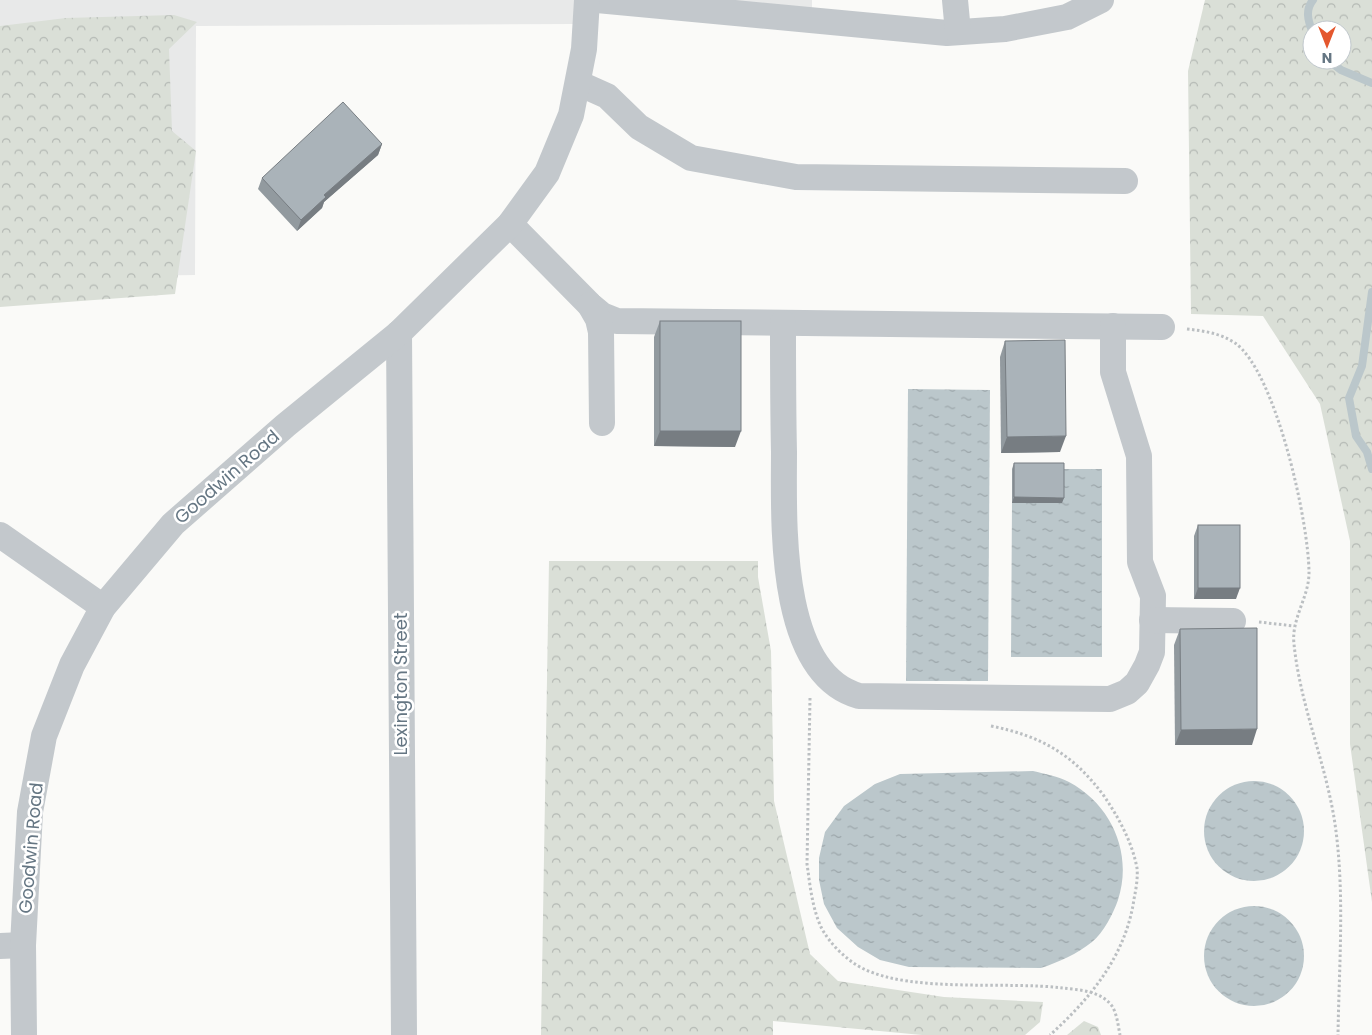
<svg xmlns="http://www.w3.org/2000/svg" width="1372" height="1035" viewBox="0 0 1372 1035" font-family="Poppins,sans-serif">
  <style>
    .built { fill: #e8e9e9 }
    .forest { fill: url(#forest-crowns); fill-rule: evenodd }
    .water { fill: url(#water-ripples) }
    .lines { fill: none; stroke-linecap: round; stroke-linejoin: round }
    .stream { stroke: #bbc7cb; stroke-width: 8 }
    .path { stroke: #bbbfc2; stroke-width: 3; stroke-dasharray: 2.5 2.5; stroke-linecap: butt }
    .minor { stroke: #c3c8cc; stroke-width: 26 }
    .wall { fill: #929a9f }
    .shaded-wall { fill: #777d82 }
    .building { fill: #aab3b9; stroke: #777d82 }
    .labels { text-anchor: middle; stroke-width: 5; stroke-linejoin: round; paint-order: stroke }
    .street-label { font-size: 18px; fill: #657683; stroke: #fff }
  </style>
  <defs>
    <pattern id="forest-crowns" width="20" height="18" patternUnits="userSpaceOnUse" patternTransform="scale(1.25)"><rect width="20" height="18" fill="#dadfd7"/><path d="M2 6a3 3 0 1 1 6 0M12 15a3 3 0 1 1 6 0" fill="none" stroke="#b4b9b4"/></pattern>
    <pattern id="water-ripples" width="26" height="14" patternUnits="userSpaceOnUse" patternTransform="scale(1.25)"><rect width="26" height="14" fill="#bbc7cb"/><path d="M2 4q2-2 4 0t4 0M15 11q2-2 4 0t4 0" fill="none" stroke="#9ca6aa"/></pattern>
  </defs>
  <rect width="100%" height="100%" fill="#fafaf8"/>
  <!-- built -->
  <g class="built">
    <path d="M0 0H575L574 24 196 26 195 275 0 278Z"/>
    <path d="M710 0H812V11Z"/>
  </g>
  <!-- forest -->
  <g class="forest">
    <path d="M1205 0H1372V902L1350 744V541L1320 404 1263 316 1191 314 1188 71ZM1312 30H1342V60H1312Z"/>
    <path d="M174 15 197 22 169 49 172 131 196 151 175 294 0 307V26L66 18Z"/>
    <path d="M549 561H758V577L771 651 774 801 810 954 838 981 944 997 1043 1002 1040 1022 1025 1035H922L773 1021V1035H541Z"/>
    <path d="M1084 1021 1098 1027 1101 1035H1067Z"/>
  </g>
  <!-- water -->
  <g class="water">
    <path d="M908 389 990 390 988 681H906Z"/>
    <path d="M1062 469H1102V657H1011L1012 503H1062Z"/>
    <path d="M1033 771C1045 774 1058 776 1069 782 1112 805 1133 854 1118 900 1113 914 1104 932 1092 942 1077 954 1059 962 1041 968L909 967 880 960 858 947 837 928 824 904 819 880V858L825 832 844 806 875 784 900 774Z"/>
    <circle cx="1254" cy="831" r="50"/>
    <circle cx="1254" cy="956" r="50"/>
  </g>
  <g class="lines">
    <!-- stream -->
    <g class="stream">
      <path d="M1312 31C1308 20 1305 10 1313 0"/>
      <path d="M1328 60 1341 70 1372 83"/>
      <path d="M1372 292 1362 366 1349 398 1356 436 1367 452 1372 469"/>
    </g>
    <!-- path -->
    <g class="path">
      <path d="M1187 329C1204 331 1220 333 1235 343 1276 372 1309 523 1309 573 1309 597 1291 619 1294 644 1300 705 1326 763 1335 824 1345 893 1339 965 1338 1035"/>
      <path d="M1259 622 1294 626"/>
      <path d="M810 698 807 864C810 885 812 907 821 927 829 943 847 961 864 969 914 993 1006 981 1063 988 1080 990 1101 991 1112 1006 1117 1014 1118 1025 1120 1035"/>
      <path d="M991 726C1041 736 1073 754 1104 796 1119 818 1132 842 1137 868 1138 878 1136 889 1134 899 1126 955 1091 998 1050 1035"/>
    </g>
    <!-- minor -->
    <g class="minor">
      <path d="M597 0 947 33 1005 29 1067 17 1101 0"/>
      <path d="M955 0 958 32"/>
      <path d="M578 83 607 96 639 127 691 158 796 177 1125 181"/>
      <path d="M510 224 590 305 602 315 617 321 1162 327"/>
      <path d="M590 305 598 319 601 332 602 423"/>
      <path d="M783 323C783 366 783 409 784 452 784 520 777 673 859 696L1110 699 1127 692 1137 683 1147 665 1152 652 1153 596 1140 562 1139 456 1113 372V326"/>
      <path d="M399 333 404 1035"/>
      <path d="M0 535 103 607"/>
      <path d="M1152 620 1233 621"/>
      <path d="M0 946 23 945"/>
      <path d="M24 1035 23 945 30 812 44 736 72 665 103 607 173 524 286 425 399 333 510 224 547 173 571 115 584 49 587 0"/>
    </g>
  </g>
  <!-- wall -->
  <g class="wall">
    <path d="M382 144 378 155 324 202 322 208 297 231 258 189 262 178Z"/>
    <path d="M660 321 735 447 654 446V337Z"/>
    <path d="M1005 341 1060 452 1001 453 1000 357Z"/>
    <path d="M1014 463 1062 503H1012V469Z"/>
    <path d="M1198 525 1236 599H1194V536Z"/>
    <path d="M1180 629 1252 745H1175L1174 645Z"/>
  </g>
  <!-- shaded-wall -->
  <g class="shaded-wall">
    <path d="M382 144 378 155 324 202 322 208 297 231 301 220 324 195Z"/>
    <path d="M660 431H741L735 447 654 446Z"/>
    <path d="M1066 436 1060 452 1001 453 1007 437Z"/>
    <path d="M1014 497 1064 498 1062 503H1012Z"/>
    <path d="M1198 588H1240L1236 599H1194Z"/>
    <path d="M1257 729 1252 745H1175L1181 730Z"/>
  </g>
  <!-- building -->
  <g class="building">
    <path d="M343 102 382 144 324 195 326 197 301 220 262 178Z"/>
    <rect x="660" y="321" width="81" height="110"/>
    <path d="M1065 340 1066 436 1007 437 1005 341Z"/>
    <path d="M1014 463H1064V498L1014 497Z"/>
    <rect x="1198" y="525" width="42" height="63"/>
    <path d="M1257 628V729L1181 730 1180 629Z"/>
  </g>
  <g class="labels">
    <!-- street labels -->
    <g class="street-label">
      <text transform="translate(227 477) rotate(-41)" y="6">Goodwin Road</text>
      <text transform="translate(401 684) rotate(-90)" y="6">Lexington Street</text>
      <text transform="translate(31 848) rotate(-85)" y="6">Goodwin Road</text>
    </g>
  </g>
  <!-- north arrow -->
  <g transform="translate(1327 45) rotate(180)"><circle r="24" fill="#ffffff" stroke="#c1c8cd"/>
  <path d="M0-4L9 19L0 12L-9 19Z" fill="#e4572e"/>
  <text y="-8" font-size="14" font-weight="bold" text-anchor="middle" fill="#657683">N</text>
  </g>
</svg>
